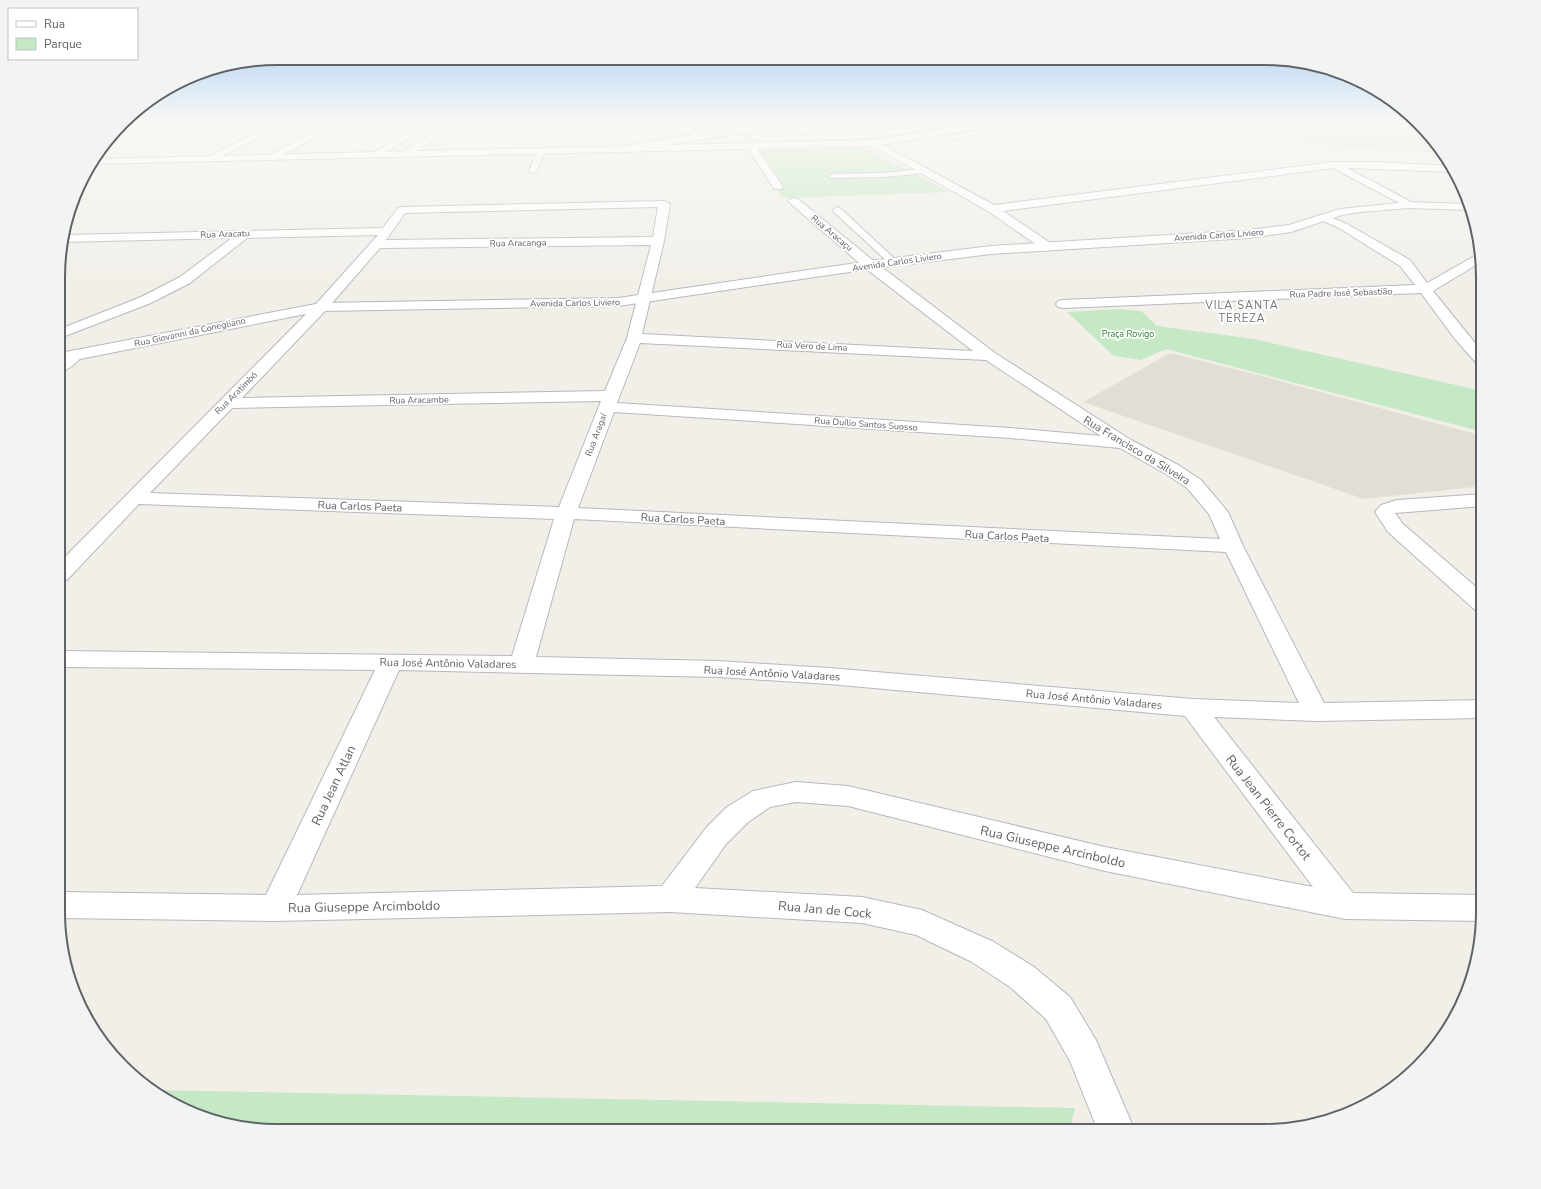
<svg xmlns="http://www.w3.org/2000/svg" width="1541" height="1189" viewBox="0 0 1541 1189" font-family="'Nunito Sans',sans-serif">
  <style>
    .industrial { fill: #e0deda }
    .education { fill: #e1ded6 }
    .green { fill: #c5e8c5 }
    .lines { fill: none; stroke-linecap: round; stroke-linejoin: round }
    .service-casing { stroke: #b5b8bc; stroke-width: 2 }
    .minor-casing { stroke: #b5b8bc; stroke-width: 2 }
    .tertiary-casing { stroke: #b5b8bc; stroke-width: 2 }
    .secondary-casing { stroke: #b6babf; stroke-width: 2 }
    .service { fill: #fff; fill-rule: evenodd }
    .minor { fill: #fff; fill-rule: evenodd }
    .tertiary { fill: #fff; fill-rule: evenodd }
    .secondary { fill: #fff; fill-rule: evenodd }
    .labels { text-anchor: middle; stroke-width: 3.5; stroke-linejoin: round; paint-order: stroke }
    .far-street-label { font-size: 9px; fill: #5f6368; stroke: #fff }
    .far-park-label { font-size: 9px; fill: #348238; stroke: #fff }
    .far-quarter-label { font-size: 11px; letter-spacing: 1px; fill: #70757a; stroke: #fff }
    .street-label { font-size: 11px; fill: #5f6368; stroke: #fff }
    .near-street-label { font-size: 13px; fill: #5f6368; stroke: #fff }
    .rim { fill: none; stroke: #5f6368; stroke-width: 2 }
  </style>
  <rect width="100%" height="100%" fill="#f1efe8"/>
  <!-- industrial -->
  <path class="industrial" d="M1257 121H1415L1439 153 1312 145Z"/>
  <!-- education -->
  <path class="education" d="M1170 353 1269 378 1483 436V486L1364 499 1083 402Z"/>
  <!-- green -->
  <g class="green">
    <path d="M864 148 950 192 783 198 749 151Z"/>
    <path d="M1118 309 1141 311 1157 326 1254 339 1478 390 1483 396V432L1166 349 1141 360 1114 356 1067 312Z"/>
    <path d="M154 1090 1075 1108 1069 1131H263L193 1114Z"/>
  </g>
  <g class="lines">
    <!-- service casing -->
    <g class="service-casing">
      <g id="service">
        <path d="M267 121H274L256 139 214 160 207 158 250 135Z"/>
        <path d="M429 121H438L378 156 371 154Z"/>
        <path d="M952 121 1006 122 1003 124H961L868 138 762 141 746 136 750 134 762 137 868 134Z"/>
        <path d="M1039 121H1056L954 139 950 137 954 135Z"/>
        <path d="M1196 121H1204L1218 130 1213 131Z"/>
        <path d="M538 149 545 151 537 171 530 173 529 171Z"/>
        <path d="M923 169H926V173L883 177 832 178 828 176 832 174 883 173Z"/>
        <path d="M837 207 840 208 896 260 898 262 896 264H890L834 212 833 210Z"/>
      </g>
    </g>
    <!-- minor casing -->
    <g class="minor-casing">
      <g id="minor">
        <path d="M183 121H219L215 124 116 132 120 127Z"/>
        <path d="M337 121H349L274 159H268L266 157Z"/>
        <path d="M451 121H462L408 156H402L400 154Z"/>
        <path d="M665 121H677L703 133 777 121H799L795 124 617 153 612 150 617 147 692 135Z"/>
        <path d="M874 140 994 205 1334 162H1379L1449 166 1454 172 1347 168 1413 203 1415 205 1413 207 1409 208 1333 168 1003 211 1052 244 1054 247 1048 251 1044 250 988 211 871 145V141Z"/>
        <path d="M752 144 755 145 783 187 782 189H774L773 187 747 147Z"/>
        <path d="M794 198 798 199 875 262 995 353 1131 440 1180 466 1201 480 1228 512 1243 546 1324 703 1483 700V718L1316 721 1214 717 1353 893 1483 895V921L1345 919 1105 871 848 806 796 802 770 807 747 823 726 844 695 888 862 897 922 910 994 942 1034 967 1070 997 1096 1040 1135 1131H1098L1070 1061 1046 1019 1010 987 972 962 916 935 862 923 670 912 275 921 59 918V892L266 895 375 670 59 667V651L512 656 554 519 139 504 67 580 59 581V563L316 304 378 235 247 238 190 283 151 303 60 338V329L141 297 180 277 232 238 62 242 64 235 383 228 398 208 402 207 664 201 670 204 664 241 642 334 973 351 865 268 790 203 788 201 790 199ZM658 207 653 237 386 240 405 213ZM651 245 627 338 605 391 242 398 326 310 380 248ZM640 343 986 360 1101 436 1010 428 617 403ZM601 401 559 507 150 493 232 408ZM614 412 1010 438 1120 448 1166 474 1187 488 1209 514 1220 539 578 508ZM574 519 1226 552 1299 703 1193 699 829 668 718 661 536 657ZM399 670 718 677 829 684 1185 716 1313 887 1105 847 848 786 796 782 753 791 727 807 706 828 662 886 297 895Z"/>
        <path d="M1323 214 1347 224 1410 260 1427 283 1480 253 1481 262 1433 291 1483 353V367L1478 365 1455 339 1421 293 1063 308 1058 307 1056 304 1058 301 1063 300 1415 285 1400 266 1339 228 1319 219 1317 217Z"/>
        <path d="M74 351 79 353 82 356C77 363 68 370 60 372V360L69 353Z"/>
        <path d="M1483 494V506L1395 513 1403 524 1483 593V612L1475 610 1388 532 1375 512 1381 505 1397 500Z"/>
      </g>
    </g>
    <!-- tertiary casing -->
    <g class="tertiary-casing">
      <path id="tertiary" d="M1409 202 1469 204 1472 210 1409 208 1360 212 1342 215 1291 232 1248 238 991 254 870 269 618 306 321 311 60 363V353L321 303 618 298 870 261 991 246 1248 230 1289 225 1340 209Z"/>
    </g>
    <!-- secondary casing -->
    <g class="secondary-casing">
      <path id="secondary" d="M991 121H1013L1009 124 874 146 90 164 94 159 874 140Z"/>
    </g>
    <!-- service -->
    <use href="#service" class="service"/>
    <!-- minor -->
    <use href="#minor" class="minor"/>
    <!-- tertiary -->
    <use href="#tertiary" class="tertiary"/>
    <!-- secondary -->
    <use href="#secondary" class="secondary"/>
  </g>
  <!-- sky -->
  <linearGradient id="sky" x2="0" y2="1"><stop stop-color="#8fc3f1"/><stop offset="0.42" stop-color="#f9f8f5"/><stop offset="1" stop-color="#f9f8f5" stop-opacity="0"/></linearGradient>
  <rect width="1541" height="288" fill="url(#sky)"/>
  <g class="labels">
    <!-- far-street labels -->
    <g class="far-street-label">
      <text transform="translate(832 233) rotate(40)" y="3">Rua Aracaçu</text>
      <text transform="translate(225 234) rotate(-2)" y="3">Rua Aracatu</text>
      <text transform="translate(1219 235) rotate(-4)" y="3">Avenida Carlos Liviero</text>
      <text transform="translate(518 243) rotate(-1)" y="3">Rua Aracanga</text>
      <text transform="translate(897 262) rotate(-8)" y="3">Avenida Carlos Liviero</text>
      <text transform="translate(1341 293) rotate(-2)" y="3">Rua Padre José Sebastião</text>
      <text transform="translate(575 303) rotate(-1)" y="3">Avenida Carlos Liviero</text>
      <text transform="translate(190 332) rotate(-12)" y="3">Rua Giovanni da Conegliano</text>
      <text transform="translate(812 346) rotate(3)" y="3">Rua Vero de Lima</text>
      <text transform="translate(236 393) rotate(-45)" y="3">Rua Aratimbó</text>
      <text transform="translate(419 400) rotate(-1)" y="3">Rua Aracambe</text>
      <text transform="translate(866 424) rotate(4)" y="3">Rua Duílio Santos Suosso</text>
      <text transform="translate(596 435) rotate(-69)" y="3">Rua Aragaí</text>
    </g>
    <!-- far-park labels -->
    <g class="far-park-label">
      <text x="1128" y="337">Praça Rovigo</text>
    </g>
    <!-- far-quarter labels -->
    <g class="far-quarter-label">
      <text x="1242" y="309">VILA SANTA<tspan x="1242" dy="13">TEREZA</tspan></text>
    </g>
    <!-- street labels -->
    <g class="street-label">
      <text transform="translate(1137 450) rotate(31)" y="4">Rua Francisco da Silveira</text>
      <text transform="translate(360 506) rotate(2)" y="4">Rua Carlos Paeta</text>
      <text transform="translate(683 519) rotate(3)" y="4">Rua Carlos Paeta</text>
      <text transform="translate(1007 536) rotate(3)" y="4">Rua Carlos Paeta</text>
      <text transform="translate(448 663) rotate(1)" y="4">Rua José Antônio Valadares</text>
      <text transform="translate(772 673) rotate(3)" y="4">Rua José Antônio Valadares</text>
      <text transform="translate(1094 699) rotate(5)" y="4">Rua José Antônio Valadares</text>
    </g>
    <!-- near-street labels -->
    <g class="near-street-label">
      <text transform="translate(333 785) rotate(-65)" y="5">Rua Jean Atlan</text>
      <text transform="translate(1269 807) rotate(52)" y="5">Rua Jean Pierre Cortot</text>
      <text transform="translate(1053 846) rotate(13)" y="5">Rua Giuseppe Arcinboldo</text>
      <text transform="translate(364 906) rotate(-1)" y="5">Rua Giuseppe Arcimboldo</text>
      <text transform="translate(825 909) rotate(5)" y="5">Rua Jan de Cock</text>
    </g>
  </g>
  <!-- crop -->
  <path d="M0 0H1541V1189H0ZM277 65H1264A212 212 0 0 1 1476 277V912A212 212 0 0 1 1264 1124H277A212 212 0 0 1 65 912V277A212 212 0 0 1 277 65Z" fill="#f2f3f3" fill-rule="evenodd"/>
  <path class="rim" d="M277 65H1264A212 212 0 0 1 1476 277V912A212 212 0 0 1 1264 1124H277A212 212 0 0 1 65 912V277A212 212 0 0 1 277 65Z"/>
  <!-- legend -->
  <rect x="8" y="8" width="130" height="52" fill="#ffffff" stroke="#bfc1c3"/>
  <rect x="16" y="21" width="20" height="6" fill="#ffffff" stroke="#bfc1c3"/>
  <text x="44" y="28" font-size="12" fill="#5f6368">Rua</text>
  <rect x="16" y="38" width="20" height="12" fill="#c5e8c5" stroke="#bfc1c3"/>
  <text x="44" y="48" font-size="12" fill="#5f6368">Parque</text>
</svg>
